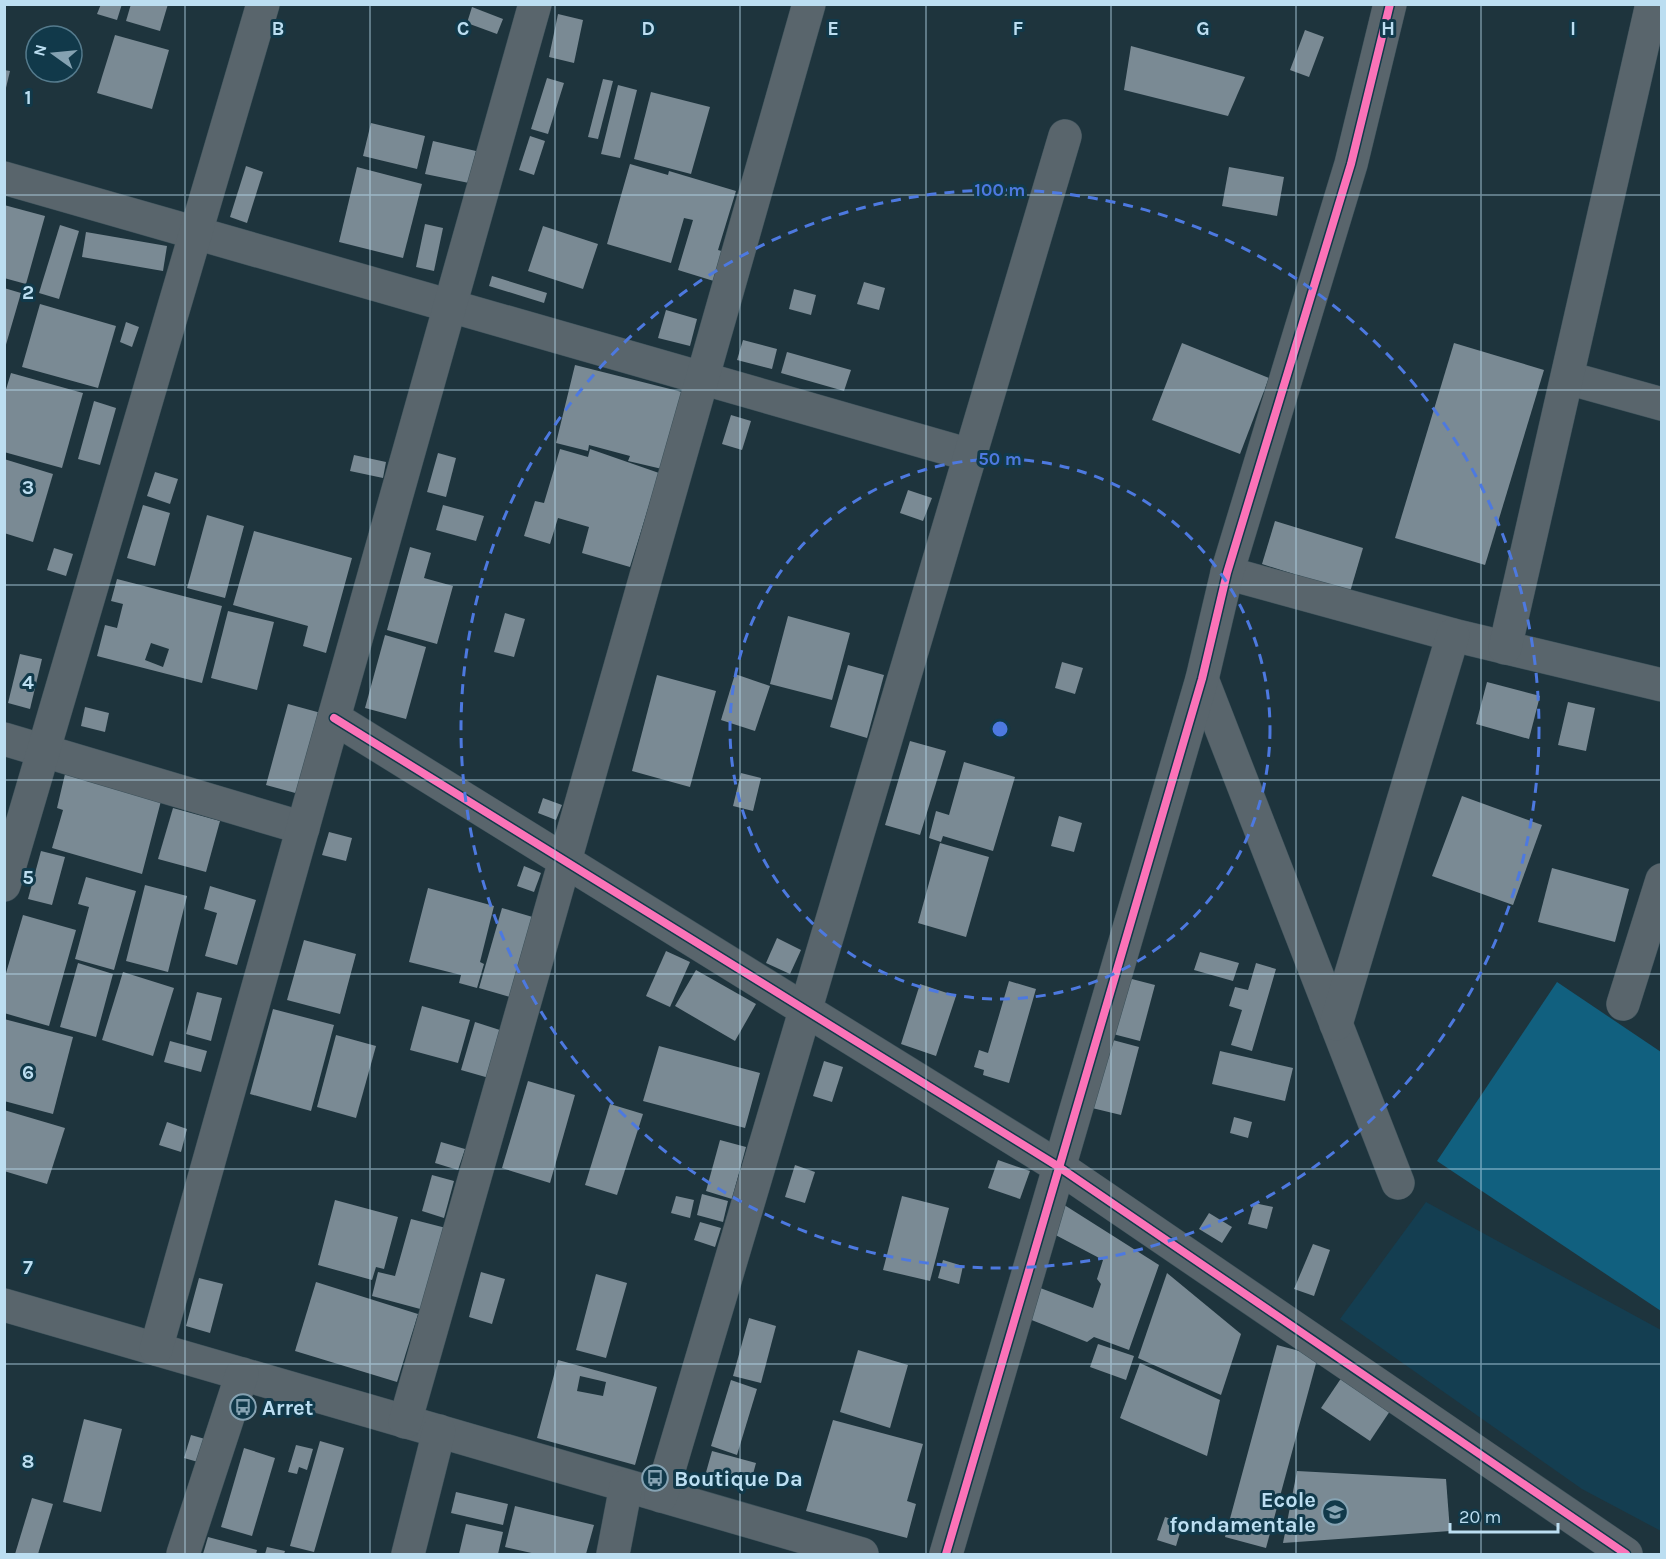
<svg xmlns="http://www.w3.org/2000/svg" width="1666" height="1559" viewBox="0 0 1666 1559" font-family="Karla,sans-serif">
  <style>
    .built { fill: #143e51 }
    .green { fill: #11607f }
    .building { fill: #7a8a94; fill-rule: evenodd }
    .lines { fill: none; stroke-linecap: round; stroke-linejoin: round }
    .minor-casing { stroke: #3d525b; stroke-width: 34 }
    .minor { stroke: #59656c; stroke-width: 33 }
    .cycleway-casing { stroke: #11394a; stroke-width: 11 }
    .cycleway { stroke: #fb73b8; stroke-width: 8 }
    .grid { fill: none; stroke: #bcdef1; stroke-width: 1.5; stroke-opacity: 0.55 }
    .ring { fill: none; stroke: #4d79e0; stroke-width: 3; stroke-dasharray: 10 8 }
    .labels { text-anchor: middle; stroke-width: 6; stroke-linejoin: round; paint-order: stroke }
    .poi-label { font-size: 22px; font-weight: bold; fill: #bcdef1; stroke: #11394a; text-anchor: start }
    .grid-label { font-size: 20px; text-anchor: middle; font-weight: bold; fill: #bcdef1; stroke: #11394a; stroke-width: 6; stroke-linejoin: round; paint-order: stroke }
    .centre { fill: #4d79e0; stroke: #11394a; stroke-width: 3 }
    .ring-label { font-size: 18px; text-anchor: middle; font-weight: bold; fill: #4d79e0; stroke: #11394a; stroke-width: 6; stroke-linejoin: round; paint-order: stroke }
  </style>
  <rect width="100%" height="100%" fill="#1e343d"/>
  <!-- built -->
  <path class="built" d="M1426 1202 1661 1330V1531L1582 1489 1340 1319Z"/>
  <!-- green -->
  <path class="green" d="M1557 982 1661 1052V1311L1437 1161Z"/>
  <!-- building -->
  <g class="building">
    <path d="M101 4H122L117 20 97 14Z"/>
    <path d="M131 4H168L160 31 126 21Z"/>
    <path d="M472 7 503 19 497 34 467 23Z"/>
    <path d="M558 14 583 20 574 63 549 57Z"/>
    <path d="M1305 30 1324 37 1309 77 1290 70Z"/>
    <path d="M115 35 169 50 152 109 97 93Z"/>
    <path d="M1131 46 1245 77 1228 116 1124 90Z"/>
    <path d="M4 70 10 71 5 92H4Z"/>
    <path d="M547 78 564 83 548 134 531 129Z"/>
    <path d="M603 79 613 81 598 139 588 137Z"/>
    <path d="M618 85 637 90 620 158 601 154Z"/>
    <path d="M651 92 710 107 691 174 634 159Z"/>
    <path d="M371 123 425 136 417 169 363 156Z"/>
    <path d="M530 136 545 141 534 175 519 170Z"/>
    <path d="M433 141 476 151 469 183 425 174Z"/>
    <path d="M630 164 668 175 669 171 736 191 718 250 725 252 717 282 678 270 693 220 684 218 671 263 607 244Z"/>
    <path d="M246 166 263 172 247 223 230 217Z"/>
    <path d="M357 167 422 184 403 258 339 242Z"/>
    <path d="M1229 167 1284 177 1277 216 1222 206Z"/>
    <path d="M4 205 45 216 26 284 4 278Z"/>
    <path d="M425 224 443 228 434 271 416 267Z"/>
    <path d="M60 225 79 231 59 299 39 293Z"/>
    <path d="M543 226 598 244 583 289 528 271Z"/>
    <path d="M86 232 167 246 163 271 82 257Z"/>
    <path d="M492 276 547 293 544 303 489 286Z"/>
    <path d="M864 282 885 288 879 310 857 304Z"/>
    <path d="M4 288 21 293 5 348H4Z"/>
    <path d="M794 289 816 295 811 315 789 309Z"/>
    <path d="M40 304 116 326 98 388 22 367Z"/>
    <path d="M666 310 697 319 690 346 658 338Z"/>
    <path d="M126 322 139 327 132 347 120 342Z"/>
    <path d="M743 340 777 349 772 369 737 360Z"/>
    <path d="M1182 343 1269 378 1240 454 1152 420Z"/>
    <path d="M1454 343 1544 370 1485 565 1395 538Z"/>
    <path d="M787 352 851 370 844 391 781 373Z"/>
    <path d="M575 365 682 392 662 469 628 461 630 456 589 445 588 451 556 443Z"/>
    <path d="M11 373 83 393 62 468 4 452V396Z"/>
    <path d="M94 401 116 408 100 465 78 459Z"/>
    <path d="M731 415 751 421 742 450 722 444Z"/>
    <path d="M560 449 588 457 590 449 659 473 630 567 582 553 589 527 558 518 550 544 524 536 535 501 544 503Z"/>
    <path d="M438 453 456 458 446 497 427 492Z"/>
    <path d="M354 455 386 462 383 478 350 471Z"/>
    <path d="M4 459 53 474 33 542 4 533Z"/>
    <path d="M155 472 178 479 170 504 147 496Z"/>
    <path d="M908 490 932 498 923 521 900 513Z"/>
    <path d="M143 505 170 513 155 566 127 558Z"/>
    <path d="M443 505 484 516 476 541 436 530Z"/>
    <path d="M207 515 244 526 225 598 187 588Z"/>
    <path d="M1275 521 1363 548 1350 592 1262 564Z"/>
    <path d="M254 531 352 558 326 653 303 646 308 626 233 605Z"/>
    <path d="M410 547 431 553 424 578 453 586 437 644 387 630Z"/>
    <path d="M54 548 73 554 66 576 47 570Z"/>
    <path d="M117 579 222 606 202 683 97 656 105 625 117 628 123 604 111 601ZM151 643 169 649 163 667 145 660Z"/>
    <path d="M228 611 274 622 257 690 211 678Z"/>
    <path d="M505 613 525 619 514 657 494 652Z"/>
    <path d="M788 616 850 633 832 700 770 684Z"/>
    <path d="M385 635 426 647 406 719 365 708Z"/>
    <path d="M20 654 42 659 30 709 8 703Z"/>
    <path d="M1062 662 1083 668 1075 694 1055 688Z"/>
    <path d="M848 665 884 675 867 738 830 727Z"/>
    <path d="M735 674 770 686 755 731 721 720Z"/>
    <path d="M657 675 716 691 690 787 632 771Z"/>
    <path d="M1487 682 1540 696 1529 739 1476 724Z"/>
    <path d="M1568 702 1595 708 1586 751 1558 745Z"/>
    <path d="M288 704 321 713 299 794 266 785Z"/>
    <path d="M85 707 109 713 105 732 81 726Z"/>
    <path d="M910 741 946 751 920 835 885 825Z"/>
    <path d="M964 762 1015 777 993 851 943 836 941 842 929 838 936 811 949 815Z"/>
    <path d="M741 773 761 778 753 811 733 806Z"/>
    <path d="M65 774 161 801 142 874 52 848 63 810 57 808Z"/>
    <path d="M1462 796 1542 825 1513 905 1432 876Z"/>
    <path d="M543 798 562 805 556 820 538 813Z"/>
    <path d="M173 808 220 821 206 872 158 859Z"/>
    <path d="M1059 816 1082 823 1074 852 1051 846Z"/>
    <path d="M329 832 352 838 346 861 322 855Z"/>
    <path d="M940 843 989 857 966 937 918 923Z"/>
    <path d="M41 851 65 857 52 905 28 899Z"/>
    <path d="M524 866 541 873 534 892 517 886Z"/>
    <path d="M1552 868 1629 889 1615 942 1538 922Z"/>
    <path d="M86 877 136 891 114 970 75 959 89 907 78 904Z"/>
    <path d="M145 885 187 896 168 972 126 961Z"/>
    <path d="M210 886 256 900 237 965 205 956 217 913 204 909Z"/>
    <path d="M428 888 494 906 480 962 484 964 477 988 459 983 461 975 409 962Z"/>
    <path d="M502 908 536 918 513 998 479 988Z"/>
    <path d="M23 915 76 930 49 1026 4 1013V980Z"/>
    <path d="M777 938 801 950 790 974 766 963Z"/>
    <path d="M304 940 356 954 340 1014 287 1000Z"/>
    <path d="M666 951 690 962 670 1007 646 996Z"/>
    <path d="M1200 952 1239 963 1233 981 1194 970Z"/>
    <path d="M78 963 113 974 96 1037 60 1027Z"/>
    <path d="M1256 963 1276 969 1252 1051 1231 1045 1242 1010 1229 1006 1235 987 1248 990Z"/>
    <path d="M696 970 756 1004 735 1041 675 1006Z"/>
    <path d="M123 972 174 988 153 1056 102 1040Z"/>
    <path d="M1128 978 1155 985 1140 1041 1113 1034Z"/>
    <path d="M1009 981 1036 989 1009 1083 983 1075 984 1070 974 1067 979 1050 988 1053Z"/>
    <path d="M920 984 956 996 936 1056 901 1044Z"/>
    <path d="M197 992 222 998 211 1041 186 1034Z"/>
    <path d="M422 1006 470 1020 458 1063 410 1050Z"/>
    <path d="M273 1009 334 1025 311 1111 250 1094Z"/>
    <path d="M4 1019 73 1037 53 1114 4 1101Z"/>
    <path d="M475 1022 503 1031 489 1078 461 1070Z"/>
    <path d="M336 1035 376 1046 356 1118 317 1107Z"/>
    <path d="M1109 1039 1139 1047 1121 1115 1092 1108Z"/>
    <path d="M170 1041 207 1051 201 1072 164 1062Z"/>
    <path d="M659 1046 760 1073 745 1128 643 1101Z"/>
    <path d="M1220 1051 1293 1068 1285 1101 1212 1084Z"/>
    <path d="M824 1061 843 1067 832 1102 813 1096Z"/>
    <path d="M528 1081 575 1095 550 1183 502 1168Z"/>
    <path d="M610 1104 643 1114 617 1195 585 1185Z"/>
    <path d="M4 1110 65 1128 47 1184 4 1171Z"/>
    <path d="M1234 1117 1252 1122 1248 1138 1230 1133Z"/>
    <path d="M167 1122 187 1129 181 1152 159 1145Z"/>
    <path d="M720 1140 746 1147 732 1199 706 1191Z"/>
    <path d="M441 1142 465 1149 458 1170 435 1163Z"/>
    <path d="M998 1160 1030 1171 1020 1199 988 1188Z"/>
    <path d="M795 1165 815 1172 805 1203 785 1197Z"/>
    <path d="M432 1175 454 1181 444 1218 422 1211Z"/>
    <path d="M702 1194 728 1201 723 1222 697 1215Z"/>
    <path d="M676 1196 694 1200 690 1218 671 1213Z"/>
    <path d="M902 1196 949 1208 930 1281 883 1270Z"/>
    <path d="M335 1200 398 1217 384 1269 376 1267 372 1280 318 1265Z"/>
    <path d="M1058 1201 1159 1265 1129 1350 1094 1337 1087 1342 1024 1317 1035 1286 1093 1308 1101 1284 1097 1279 1103 1260 1048 1231Z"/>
    <path d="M1254 1203 1273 1207 1267 1229 1248 1224Z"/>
    <path d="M1209 1213 1232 1227 1222 1243 1199 1229Z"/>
    <path d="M411 1219 446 1228 424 1310 372 1296 378 1272 395 1276Z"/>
    <path d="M700 1222 721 1228 715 1247 694 1240Z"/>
    <path d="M1313 1244 1330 1250 1314 1296 1294 1289Z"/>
    <path d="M943 1260 963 1266 959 1284 938 1278Z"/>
    <path d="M481 1272 505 1279 492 1324 469 1317Z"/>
    <path d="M1167 1273 1241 1334 1221 1395 1138 1358Z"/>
    <path d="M596 1274 627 1283 606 1358 576 1350Z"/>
    <path d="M199 1278 223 1284 210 1333 186 1326Z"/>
    <path d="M316 1282 418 1314 397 1382 295 1351Z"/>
    <path d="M749 1318 776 1326 761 1383 733 1376Z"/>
    <path d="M1098 1344 1134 1356 1126 1380 1090 1367Z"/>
    <path d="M1277 1345 1318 1356 1266 1548 1225 1537Z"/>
    <path d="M858 1350 908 1365 890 1428 840 1412Z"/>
    <path d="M558 1360 657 1387 635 1465 537 1438ZM580 1376 606 1382 603 1396 577 1391Z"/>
    <path d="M1140 1363 1220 1400 1207 1456 1120 1418Z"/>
    <path d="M1344 1374 1392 1408 1370 1441 1321 1408Z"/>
    <path d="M731 1380 757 1389 737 1455 711 1446Z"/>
    <path d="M84 1419 122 1429 101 1512 63 1502Z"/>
    <path d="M833 1420 923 1444 907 1501 916 1504 907 1538 806 1511Z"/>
    <path d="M191 1435 212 1441 205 1464 184 1458Z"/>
    <path d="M320 1441 344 1448 314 1552 290 1546Z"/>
    <path d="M296 1445 313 1449 307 1470 299 1467 297 1474 288 1472Z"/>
    <path d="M244 1448 275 1458 252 1536 221 1527Z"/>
    <path d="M712 1451 756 1463 749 1489 705 1476Z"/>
    <path d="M1297 1471 1446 1479 1450 1531 1283 1543Z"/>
    <path d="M456 1492 508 1504 503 1525 451 1513Z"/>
    <path d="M32 1498 53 1504 38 1554H15Z"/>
    <path d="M515 1506 594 1525 586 1554H536L505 1547Z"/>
    <path d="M1165 1517 1183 1523 1176 1546 1157 1540Z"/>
    <path d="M466 1524 503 1532 498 1554H459Z"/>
    <path d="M208 1537 257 1550 256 1554H203Z"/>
    <path d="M267 1547 285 1551 284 1554H265Z"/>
  </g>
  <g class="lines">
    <!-- minor casing -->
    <g class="minor-casing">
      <g id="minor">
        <path d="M4 178 970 455"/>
        <path d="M1568 378 1662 404"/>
        <path d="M1227 573 1453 635 1662 685"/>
        <path d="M1505 648 1652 4"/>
        <path d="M1202 679 1398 1183"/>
        <path d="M334 718 1059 1167 1626 1554"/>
        <path d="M4 739 303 828"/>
        <path d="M4 885 263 4"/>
        <path d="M1623 1004 1662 880"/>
        <path d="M1336 1024 1453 635"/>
        <path d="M4 1305 862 1554"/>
        <path d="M156 1349 535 4"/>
        <path d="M405 1422 809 4"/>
        <path d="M661 1496 1065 136"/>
        <path d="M183 1554 242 1374"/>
        <path d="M408 1554 439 1431"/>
        <path d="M613 1554 626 1486"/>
        <path d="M946 1554 1202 679 1227 573 1351 164 1390 4"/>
      </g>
    </g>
    <!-- minor -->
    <use href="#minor" class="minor"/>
    <!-- cycleway casing -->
    <g class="cycleway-casing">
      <g id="cycleway">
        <path d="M334 718 1059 1167 1626 1554"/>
        <path d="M946 1554 1202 679 1227 573 1351 164 1390 4"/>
      </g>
    </g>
    <!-- cycleway -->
    <use href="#cycleway" class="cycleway"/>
  </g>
  <!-- grid -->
  <path class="grid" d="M185 4V1554M370 4V1554M555 4V1554M740 4V1554M926 4V1554M1111 4V1554M1296 4V1554M1481 4V1554M4 195H1662M4 390H1662M4 585H1662M4 780H1662M4 974H1662M4 1169H1662M4 1364H1662"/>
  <!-- distance rings -->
  <g class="ring">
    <circle cx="1000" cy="729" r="270"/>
    <circle cx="1000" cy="729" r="539"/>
  </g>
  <!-- icons -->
  <defs>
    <g id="bus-ring" transform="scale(1.35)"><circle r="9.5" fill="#11394a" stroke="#85a2b2" stroke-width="1.5"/><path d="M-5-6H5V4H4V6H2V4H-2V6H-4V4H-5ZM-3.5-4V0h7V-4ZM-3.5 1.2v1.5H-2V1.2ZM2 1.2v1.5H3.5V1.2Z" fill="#85a2b2"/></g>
    <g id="school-ring" transform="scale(1.35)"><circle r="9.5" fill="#11394a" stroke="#85a2b2" stroke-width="1.5"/><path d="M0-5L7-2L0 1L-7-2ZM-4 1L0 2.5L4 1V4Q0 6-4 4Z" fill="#85a2b2"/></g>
  </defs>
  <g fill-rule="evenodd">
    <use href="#bus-ring" x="243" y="1407"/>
    <use href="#bus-ring" x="655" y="1478"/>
    <use href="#school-ring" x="1335" y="1512"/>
  </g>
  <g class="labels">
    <!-- poi labels -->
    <g class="poi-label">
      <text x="262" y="1415">Arret</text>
      <text x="674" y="1486">Boutique Da</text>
      <text x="1316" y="1507" text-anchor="end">Ecole<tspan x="1316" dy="25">fondamentale</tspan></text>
    </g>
  </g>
  <g class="grid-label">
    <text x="278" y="35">B</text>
    <text x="463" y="35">C</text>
    <text x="648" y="35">D</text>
    <text x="833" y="35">E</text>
    <text x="1018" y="35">F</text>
    <text x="1203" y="35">G</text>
    <text x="1388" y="35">H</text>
    <text x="1573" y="35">I</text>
    <text x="28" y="104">1</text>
    <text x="28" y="299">2</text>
    <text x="28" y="494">3</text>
    <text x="28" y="689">4</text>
    <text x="28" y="884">5</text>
    <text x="28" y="1079">6</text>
    <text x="28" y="1274">7</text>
    <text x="28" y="1468">8</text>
  </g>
  <circle cx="1000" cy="729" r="9" class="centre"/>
  <g class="ring-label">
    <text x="1000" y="196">100 m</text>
    <text x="1000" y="465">50 m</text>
  </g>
  <!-- border -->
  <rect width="1666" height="1559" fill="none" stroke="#bcdef1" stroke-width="12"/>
  <!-- north arrow -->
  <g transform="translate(54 54) rotate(285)"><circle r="28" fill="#11394a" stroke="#557b8d" stroke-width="1.5"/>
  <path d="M0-4.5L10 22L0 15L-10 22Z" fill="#85a2b2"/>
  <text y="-9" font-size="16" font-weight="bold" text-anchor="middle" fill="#bcdef1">N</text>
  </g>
  <!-- scale -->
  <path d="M1450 1523v9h108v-9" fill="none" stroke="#bcdef1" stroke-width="3"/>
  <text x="1459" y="1523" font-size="18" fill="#bcdef1" stroke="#11394a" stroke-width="4.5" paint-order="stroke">20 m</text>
</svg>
